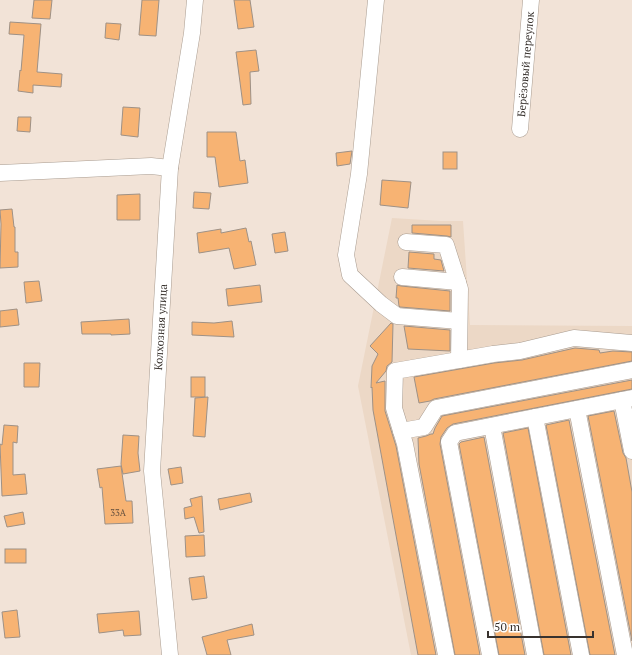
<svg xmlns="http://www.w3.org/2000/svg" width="632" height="655" viewBox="0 0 632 655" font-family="'PT Serif',serif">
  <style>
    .built { fill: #ecd8c6 }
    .building { fill: #f7b373; stroke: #9e9186 }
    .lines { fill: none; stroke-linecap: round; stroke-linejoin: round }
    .minor-casing { stroke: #a99c90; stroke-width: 17 }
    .minor { stroke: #fff; stroke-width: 16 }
    .labels { text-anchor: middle; stroke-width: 4; stroke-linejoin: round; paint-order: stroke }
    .number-label { font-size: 9px; fill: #68523f }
    .street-label { font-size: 11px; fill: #38322e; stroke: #fff }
  </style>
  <rect width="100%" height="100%" fill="#f2e3d7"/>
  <!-- built -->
  <path class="built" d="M392 218 441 221H463L470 325 632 326V655H411L358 386Z"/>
  <!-- building -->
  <g class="building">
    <path d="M34 0H52L50 19 32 18Z"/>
    <path d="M142 0H159L156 36 139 35Z"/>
    <path d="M234 0H250L254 27 238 29Z"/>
    <path d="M10 22 41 24 37 72 62 74 61 87 33 85V93L18 91 20 70 21 71 24 35 9 34Z"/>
    <path d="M106 23 121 24 119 40 105 38Z"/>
    <path d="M256 50 259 71 250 72 251 104 243 105 236 52Z"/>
    <path d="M123 107 140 108 138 137 121 135Z"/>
    <path d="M18 117H31L30 132 17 131Z"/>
    <path d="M207 132H236L240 161 245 160 248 183 219 187 215 157H207Z"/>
    <path d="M352 151 350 164 337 166 336 153Z"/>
    <rect x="443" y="152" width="14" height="17"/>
    <path d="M382 180 411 182 408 208 380 205Z"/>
    <path d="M194 192 211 193 209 209 193 208Z"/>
    <path d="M140 194V220H117V195Z"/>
    <path d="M12 209 14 227H15V252H18V267L0 268 1 224 0 210Z"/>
    <path d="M412 225H451V237L447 236 412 233Z"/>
    <path d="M246 228 249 242 251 241 256 265 234 269 229 248 199 253 197 233 221 229V233Z"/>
    <path d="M285 232 288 251 275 253 272 234Z"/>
    <path d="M409 252 434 254V259L441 260 444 271 408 268Z"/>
    <path d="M39 281 42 301 26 303 24 282Z"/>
    <path d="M260 285 262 302 228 306 226 289Z"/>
    <path d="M397 285 401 286 450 291V311L400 307 399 306 398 298H396Z"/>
    <path d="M17 309 19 325 0 327V311Z"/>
    <path d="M129 319 130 334 111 335V334H82L81 322Z"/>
    <path d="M232 321 234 337 192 335V322L214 323Z"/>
    <path d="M391 323 393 324 392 362 387 366 386 371 376 383 385 381V411L396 446 436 655H418L373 410 372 387 371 388 372 366 378 354 370 346Z"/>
    <path d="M404 326 450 330V351L408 349Z"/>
    <path d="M575 348 599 350 600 353 613 351 632 352V361L434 399 430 401 419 403 414 377 494 363 522 360Z"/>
    <path d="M24 363H40L39 387H24Z"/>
    <rect x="191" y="377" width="14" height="20"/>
    <path d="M632 380V389L453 424 447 428 441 437 440 444 480 655H455L419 464 418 438 426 436 431 434H433L435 428 442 416Z"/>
    <path d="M208 397 205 437 193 436 195 398Z"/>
    <path d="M614 411 623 453 626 458 632 492V641L588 416Z"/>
    <path d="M569 420 615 655H590L546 425Z"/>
    <path d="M4 425 18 426 17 443 13 442V475L25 474 27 494 2 496 0 444 2 445Z"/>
    <path d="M528 428 571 655H544L503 433Z"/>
    <path d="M123 435 139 436 138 453 140 471 123 474 121 464Z"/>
    <path d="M484 437 525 655H499L459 444 461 442Z"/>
    <path d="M121 466 126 501H132L133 523 105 524 102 487 100 488 97 469Z"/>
    <path d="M181 467 183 483 171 485 168 469Z"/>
    <path d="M250 493 252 502 220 510 218 499Z"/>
    <path d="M202 496 204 532 199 533 194 517 185 519 184 508 192 506 190 499Z"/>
    <path d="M23 512 25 524 7 527 4 516Z"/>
    <path d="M204 535 205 556 186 557 185 536Z"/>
    <rect x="5" y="549" width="21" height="14"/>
    <path d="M204 576 207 598 192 600 189 578Z"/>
    <path d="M17 610 20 637 5 638 2 612Z"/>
    <path d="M139 611 141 635 124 636 123 630 99 633 97 614Z"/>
    <path d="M252 624 254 635 227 640 231 655H207L202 637Z"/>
  </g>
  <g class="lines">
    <!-- minor casing -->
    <g class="minor-casing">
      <g id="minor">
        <path d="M376 0 359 174 346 255 350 275 381 304 397 316 459 321"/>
        <path id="s1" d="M520 129 531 0"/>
        <path d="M0 173 151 166 170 168"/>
        <path d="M406 242 446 245 460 289 459 360"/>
        <path d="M402 277 458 282"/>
        <path d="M622 400 632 451"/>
        <path d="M577 409 625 655"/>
        <path d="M535 417 581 655"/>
        <path d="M492 426 535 655"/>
        <path d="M401 431 424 427 436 408 632 370"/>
        <path id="s2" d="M170 655 163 582 152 471 170 168 192 33 195 0"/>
        <path d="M446 655 405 444 394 408 395 371 493 354 520 351 574 338 632 343"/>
        <path d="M490 655 449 442 455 433 632 398"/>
      </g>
    </g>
    <!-- minor -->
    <use href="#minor" class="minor"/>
  </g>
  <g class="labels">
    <!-- number labels -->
    <g class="number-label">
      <text x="118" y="516">33А</text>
    </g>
    <!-- street labels -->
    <g class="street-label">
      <text dy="4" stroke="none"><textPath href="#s1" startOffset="65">Берёзовый переулок</textPath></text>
      <text dy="4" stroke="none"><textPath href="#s2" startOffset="329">Колхозная улица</textPath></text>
    </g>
  </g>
  <!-- scale -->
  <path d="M488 631v6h105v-6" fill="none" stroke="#38322e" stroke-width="2"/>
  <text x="494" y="631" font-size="12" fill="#38322e" stroke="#ffffff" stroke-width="3" paint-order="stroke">50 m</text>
</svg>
